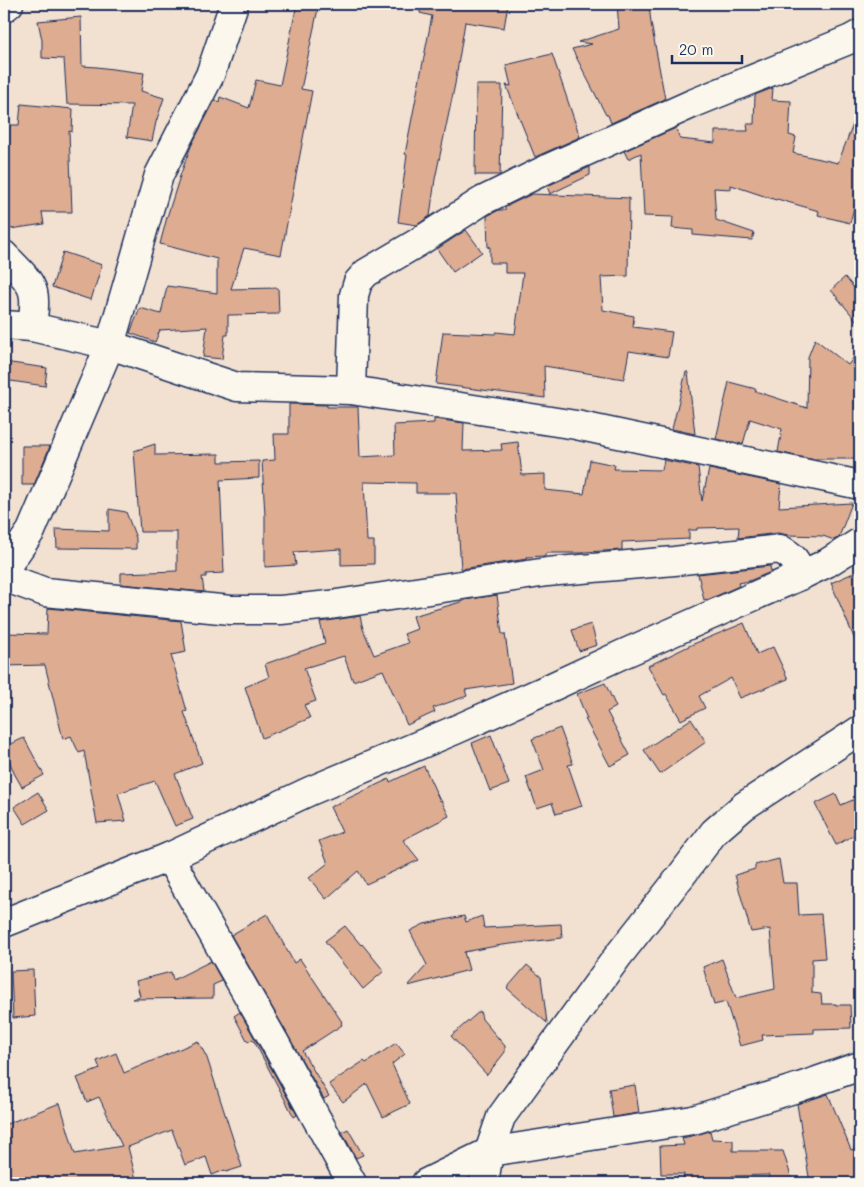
<svg xmlns="http://www.w3.org/2000/svg" width="864" height="1187" viewBox="0 0 864 1187" font-family="Mali,sans-serif">
  <style>
    .building { fill: #deac90; stroke: #1b2f5e }
    .lines { fill: none; stroke-linecap: round; stroke-linejoin: round }
    .minor-casing { stroke: #1b2f5e; stroke-width: 31 }
    .minor { stroke: #fbf7ec; stroke-width: 28 }
  </style>
  <rect width="100%" height="100%" fill="#f2e0d0"/>
  <filter id="ink" filterUnits="userSpaceOnUse"><feTurbulence type="fractalNoise" baseFrequency=".02" numOctaves="2"/><feDisplacementMap in="SourceGraphic" scale="10" xChannelSelector="R" yChannelSelector="G"/><feConvolveMatrix kernelMatrix="1 2 1 2 8 2 1 2 1" color-interpolation-filters="sRGB"/></filter>
  <g filter="url(#ink)">
    <!-- building -->
    <g class="building">
      <path d="M297 4H319L301 89 312 91 281 255 244 248 231 289 278 288 279 314 228 315V335H225L222 359 203 357 207 327 160 330 155 342 130 333 140 308 161 314 167 286 217 293V259L160 244 167 217 180 176 191 146 215 100 219 102 220 97 249 108 256 80 280 85Z"/>
      <path d="M420 4H508L504 28 465 22 455 84 435 179 430 216 417 225 398 222 407 155 405 154 432 16 420 13Z"/>
      <path d="M617 4H649L651 23 665 99 611 123 608 115H606L572 49 592 44 578 42 619 29Z"/>
      <path d="M81 17 82 66 97 67 144 73 141 91 164 98 156 122 152 141 127 137 132 105 67 104 64 59 42 58V40L38 21Z"/>
      <path d="M552 54 580 137 535 157 506 85 511 86 506 65Z"/>
      <path d="M476 85H502L500 175H475Z"/>
      <path d="M773 88 772 100 791 101 789 135 796 137 793 153 838 163 859 109 860 110V205L855 204 850 223 818 215 819 211 777 199 776 200 731 185V189L714 188 716 220 754 233 752 240 693 235V230L672 228 673 217 644 216 641 153 628 159 624 151 676 128 680 139 715 143V131H748L747 124H754L755 95Z"/>
      <path d="M21 104 73 109 72 132 69 131 72 212H42L44 224 4 230V125H19Z"/>
      <path d="M590 167V175L550 194 547 186Z"/>
      <path d="M532 194 629 198 628 276 601 277 603 310 634 316 633 327 672 332 668 357 629 351 624 379 544 366 545 398 436 384 443 332 495 334 496 332 515 334 523 273H505V263H490V246L488 248 487 216 499 210H505V207Z"/>
      <path d="M466 230 482 252 453 272 437 249Z"/>
      <path d="M63 252 102 265 91 300 52 287Z"/>
      <path d="M845 277 860 295V325L831 290Z"/>
      <path d="M815 339 848 365 860 349V459H810L778 452 782 429 750 419 743 444 716 439 729 382 756 389 755 391 807 408 808 357Z"/>
      <path d="M4 362 47 368 45 386 4 380Z"/>
      <path d="M686 372H688L695 434 672 429Z"/>
      <path d="M289 404 327 405V407H358L360 457 395 455 394 425 434 423V419L464 423 463 451 502 450 501 444 518 442 522 475 545 474V490L584 494 590 460 615 465 614 469 662 470 664 460 698 467 702 501 709 469 781 484 779 507 852 503 839 537 834 540 823 536 788 535 778 533 738 538 739 527 697 528V530H689V539L622 542V550L584 552V553H546L545 556 526 557 527 559 461 569 456 493H416V483L364 482 367 541H374V564L341 565V549L294 552 296 565 265 567V516L262 461 275 460 274 434H289Z"/>
      <path d="M155 444V455L219 454V462L259 461V478L220 480 224 573 206 574V577H202L204 592 121 584V573L177 571V532H140L134 451Z"/>
      <path d="M22 446H50L34 485H22Z"/>
      <path d="M109 509 126 512 136 538V549L57 548 56 529 109 531Z"/>
      <path d="M770 566 771 572 749 581 738 583 739 586 707 600 706 599 704 600 698 574Z"/>
      <path d="M860 570V652L831 583Z"/>
      <path d="M497 595 502 634H505L512 683 465 690 467 696 433 708 435 712 407 725 383 670 353 681 344 656 304 668 316 701 304 705 310 718 262 738 245 687 269 677 265 664 325 643 320 622 360 616 363 629 374 655 408 643 404 634 417 629 413 616 464 601V600Z"/>
      <path d="M48 608 181 621 186 652 171 655 187 711 184 712 202 763 175 774 193 819 175 826 155 781 118 793 126 821 97 823 84 751 79 753 71 736 63 739 45 665 4 666V633L47 634Z"/>
      <path d="M744 623 757 654 773 647 788 679 740 698 731 678 699 696 705 708 681 720 666 694 664 695 648 666 691 645Z"/>
      <path d="M591 624 597 645 579 651 572 630Z"/>
      <path d="M605 683 616 707 607 712 630 755 610 766 585 719H587L577 694Z"/>
      <path d="M691 719 706 742 660 774 644 750Z"/>
      <path d="M560 728 573 764 568 765 582 806 556 814 552 803 537 808 526 777 544 770 532 739Z"/>
      <path d="M491 735 509 784 490 791 472 743Z"/>
      <path d="M24 738 44 775 22 787 14 773 4 747Z"/>
      <path d="M424 766 440 801 441 800 449 816 403 840 419 860 366 884 358 871 326 899 309 878 328 863 319 841 342 832 330 807 389 779 390 782Z"/>
      <path d="M38 792 49 810 25 824 14 807Z"/>
      <path d="M836 794 841 805 860 797V832L836 845 815 804Z"/>
      <path d="M779 859 783 883H797L799 915 821 914 825 958 812 959V993L821 994 822 1004H836V1005H850L851 1028 814 1029V1033L762 1035 763 1040 740 1046 726 1002 714 1005 703 967 722 959 736 998 775 989 770 929 751 932 735 875 755 869V865Z"/>
      <path d="M267 914 294 963 300 959 342 1022 341 1023 342 1025 302 1051 329 1096 324 1099 231 935Z"/>
      <path d="M464 916 466 922 482 916 484 928 561 924 562 938 502 945 464 952 469 970 408 986 427 965 410 931 424 924Z"/>
      <path d="M345 926 361 945 362 944 384 971 363 989 325 941Z"/>
      <path d="M211 961 222 981 213 985V998L132 999 140 996 136 981 171 972 173 980Z"/>
      <path d="M527 965 541 977 547 1023 507 988Z"/>
      <path d="M33 970 35 1016 13 1018 11 971Z"/>
      <path d="M480 1011 482 1019 505 1046V1052L487 1075 451 1036Z"/>
      <path d="M240 1012 297 1115 294 1117 253 1039 248 1042 234 1016Z"/>
      <path d="M198 1041 207 1058 242 1167 226 1172 225 1170 212 1175 206 1157 185 1165 172 1130 128 1147 137 1183H4V1125L60 1103 75 1154 122 1146 99 1097 87 1102 77 1078 100 1069 97 1061 116 1053 124 1073Z"/>
      <path d="M396 1043 405 1054 392 1064 410 1104 383 1117 367 1084 343 1102 329 1084 364 1061 366 1063Z"/>
      <path d="M635 1085 639 1113 613 1117 609 1089Z"/>
      <path d="M828 1094 851 1150 860 1147V1175L848 1179V1183H810L797 1104Z"/>
      <path d="M348 1129 363 1155 356 1158 342 1132Z"/>
      <path d="M710 1131 712 1139 733 1140V1151H783L793 1183H768L769 1175 732 1176V1179L724 1178 723 1183H683L684 1174H661L660 1146 684 1145 682 1138 696 1135Z"/>
    </g>
    <g class="lines">
      <!-- minor casing -->
      <g class="minor-casing">
        <g id="minor">
          <path d="M4 8 9 4"/>
          <path d="M4 255C13 265 30 279 33 292 36 303 33 316 32 327"/>
          <path d="M4 325 32 327 110 345 237 387 351 390 576 425 860 485"/>
          <path d="M351 390 354 295 358 282 366 273 417 243 482 201 549 168 694 103 851 39 860 34"/>
          <path d="M4 570 31 531 110 345 159 175 210 75 234 4"/>
          <path d="M4 577 45 592 231 610H281L330 605 547 572 674 561 780 549C794 557 796 560 802 575"/>
          <path d="M169 857 274 1041 352 1183"/>
          <path d="M4 923 169 857 310 791 455 730 543 691 623 654 802 575 827 563 860 542"/>
          <path d="M426 1183 489 1152 693 1120 800 1087 860 1066"/>
          <path d="M484 1183 489 1152 501 1117 618 956 681 876 714 832 744 806 860 730"/>
        </g>
      </g>
      <!-- minor -->
      <use href="#minor" class="minor"/>
    </g>
  </g>
  <!-- margin -->
  <rect width="864" height="1187" fill="none" stroke="#fbf7ec" stroke-width="20"/>
  <rect x="10" y="10" width="844" height="1167" fill="none" stroke="#1b2f5e" stroke-width="2" filter="url(#ink)"/>
  <!-- scale -->
  <path d="M672 55v8h70v-8" fill="none" stroke="#1b2f5e" stroke-width="2.5"/>
  <text x="679" y="55" font-size="15" fill="#1b2f5e" stroke="#fbf7ec" stroke-width="4" paint-order="stroke">20 m</text>
</svg>
